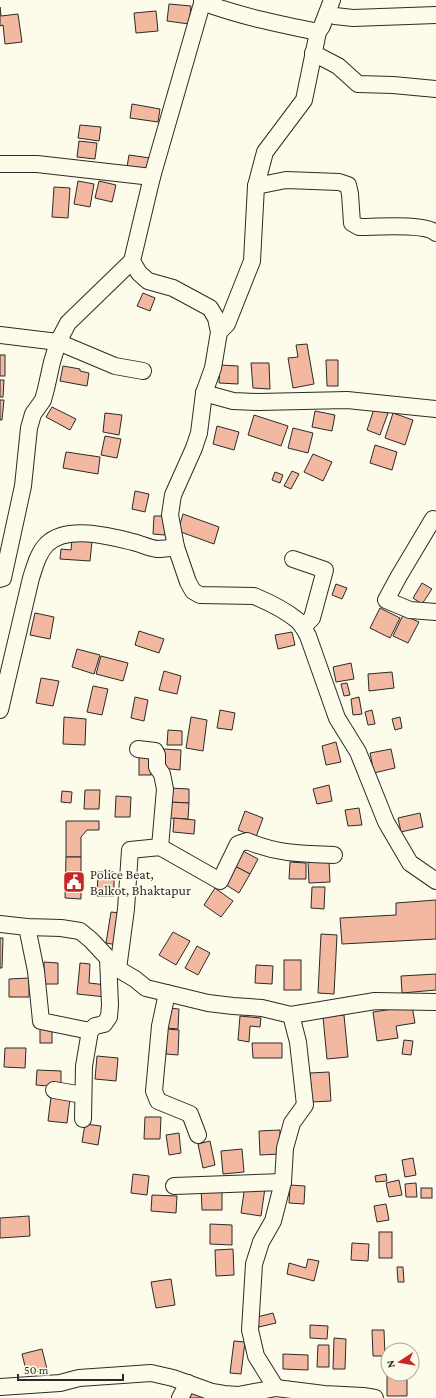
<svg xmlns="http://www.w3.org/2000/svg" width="436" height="1398" viewBox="0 0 436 1398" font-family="'Crimson Pro',serif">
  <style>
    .building { fill: #f2b8a0; stroke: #2b2b2b }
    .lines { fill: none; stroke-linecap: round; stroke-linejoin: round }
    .minor-casing { stroke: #2b2b2b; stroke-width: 18 }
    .minor { stroke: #fdfbea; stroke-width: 16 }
    .labels { text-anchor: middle; stroke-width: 3; stroke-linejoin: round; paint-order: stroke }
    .poi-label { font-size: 14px; fill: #2b2b2b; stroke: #fdfbea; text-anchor: start }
  </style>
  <rect width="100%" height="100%" fill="#fdfbea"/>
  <!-- building -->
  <g class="building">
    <path d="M169 4 191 6 189 24 167 21Z"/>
    <path d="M0 7 1 16 18 14 22 42 5 44 3 25 0 26Z"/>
    <path d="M156 11 158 31 136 33 134 13Z"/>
    <path d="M132 104 160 109 158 122 130 118Z"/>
    <path d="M80 125 101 127 99 141 78 138Z"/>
    <path d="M79 141 97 143 95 159 77 157Z"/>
    <path d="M129 155 150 158 148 170 127 167Z"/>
    <path d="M78 181 94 184 90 207 74 204Z"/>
    <path d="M99 181 116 185 112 202 95 198Z"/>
    <path d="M54 187 70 188 68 218 52 217Z"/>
    <path d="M143 293 155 298 150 311 137 306Z"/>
    <path d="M307 344 314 384 293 388 288 358 298 357 296 345Z"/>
    <rect x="0" y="355" width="5" height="21"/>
    <path d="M326 360H338V386H327Z"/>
    <path d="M251 363H269L270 389 253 388Z"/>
    <path d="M220 365 238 366V384L219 383Z"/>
    <path d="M63 366 80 369V371L89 373 87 386 60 381Z"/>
    <path d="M0 380H4L3 397H0Z"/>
    <path d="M0 400H4L2 420H0Z"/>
    <path d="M52 407 76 419 70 430 46 417Z"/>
    <path d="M374 409 388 413 380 435 367 430Z"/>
    <path d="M315 411 335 415 332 431 312 427Z"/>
    <path d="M105 413 122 415 119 435 103 432Z"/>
    <path d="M393 413 413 420 405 445 385 438Z"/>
    <path d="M254 415 288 426 281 446 248 435Z"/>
    <path d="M217 426 239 432 234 450 213 444Z"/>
    <path d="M293 428 313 433 308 453 288 448Z"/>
    <path d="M105 436 121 439 117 458 101 455Z"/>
    <path d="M375 445 397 452 392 470 370 463Z"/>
    <path d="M66 452 100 457 98 474 63 468Z"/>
    <path d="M313 454 332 462 323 481 304 472Z"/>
    <path d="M292 471 299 474 291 489 284 486Z"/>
    <path d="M275 472 283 475 280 483 272 480Z"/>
    <path d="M135 491 149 494 145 512 132 509Z"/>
    <path d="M183 514 219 527 214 544 178 531Z"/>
    <path d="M154 516H166L165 535 153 534Z"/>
    <path d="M72 539 92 541 90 561 60 559 61 549 71 550Z"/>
    <path d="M422 583 432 589 422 604 413 598Z"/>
    <path d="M336 584 347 588 342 599 332 595Z"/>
    <path d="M380 608 400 618 390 638 370 628Z"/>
    <path d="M35 613 54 617 50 639 30 635Z"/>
    <path d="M403 615 419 622 408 643 393 636Z"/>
    <path d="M139 631 164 639 159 653 135 645Z"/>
    <path d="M292 632 295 645 278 649 275 635Z"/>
    <path d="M77 649 100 655 94 674 72 667Z"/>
    <path d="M101 656 128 663 123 681 96 674Z"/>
    <path d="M351 663 354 679 336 682 333 667Z"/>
    <path d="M164 671 181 676 177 694 159 690Z"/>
    <path d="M392 672 394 688 369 691 368 674Z"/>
    <path d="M41 678 59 681 53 706 36 703Z"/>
    <path d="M347 683 350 695 344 696 341 684Z"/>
    <path d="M93 686 108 689 102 715 87 712Z"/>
    <path d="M135 697 148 700 144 721 131 718Z"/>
    <path d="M359 697 362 714 353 715 351 699Z"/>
    <path d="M220 710 235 713 232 730 217 728Z"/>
    <path d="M372 710 375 724 368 725 365 712Z"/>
    <path d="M64 717 86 719 85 745 63 744Z"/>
    <path d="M191 717 207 720 203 751 186 748Z"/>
    <path d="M400 717 402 728 395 730 392 719Z"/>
    <path d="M168 730 182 731V745H167Z"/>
    <path d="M336 742 341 762 326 765 322 746Z"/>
    <path d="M163 749 181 750 180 770 162 768Z"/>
    <path d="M391 749 395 768 374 773 370 753Z"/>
    <rect x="139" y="757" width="12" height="18"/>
    <path d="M329 785 332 801 317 804 313 789Z"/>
    <path d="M169 788 189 789V803L169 802Z"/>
    <path d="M85 790H100L99 809H84Z"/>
    <path d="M62 791 72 792 71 803 61 802Z"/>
    <path d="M116 796 131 797 130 817H115Z"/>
    <path d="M169 802 189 803 188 819 168 818Z"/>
    <path d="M359 808 362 825 348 826 345 810Z"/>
    <path d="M245 811 263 818 256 837 238 830Z"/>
    <path d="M420 813 423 827 401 832 398 818Z"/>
    <path d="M174 818 195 820 194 834 173 832Z"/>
    <path d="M66 821H99V830H87L81 837V857H66Z"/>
    <path d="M241 850 258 859 250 874 233 865Z"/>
    <path d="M66 857H81V899L65 898Z"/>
    <path d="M329 861 330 882 309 883 308 862Z"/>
    <path d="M290 862 306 863V879H289Z"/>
    <path d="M233 865 250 874 239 893 223 883Z"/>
    <path d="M98 872H114V896H97Z"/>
    <path d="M312 887H325L324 909 311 908Z"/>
    <path d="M215 888 233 901 221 917 204 905Z"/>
    <path d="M436 900V939L342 944 340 918 396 915V903Z"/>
    <path d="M111 912 120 913 117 945 106 943Z"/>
    <path d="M173 932 190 941 176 965 159 955Z"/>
    <path d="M321 934 337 935 334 994 318 993Z"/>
    <path d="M0 938H3L2 968H0Z"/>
    <path d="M197 946 210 953 198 975 185 968Z"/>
    <rect x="284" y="960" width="17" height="30"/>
    <path d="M44 962 58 963V984H44Z"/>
    <path d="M80 963 90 964 89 983 107 985 106 997 77 994Z"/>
    <path d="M256 965 273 966 272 984 255 983Z"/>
    <path d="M436 974V990L402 993 401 976Z"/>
    <path d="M29 978V997H9V979Z"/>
    <path d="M412 1006 415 1023 396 1026 398 1038 377 1041 373 1012Z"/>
    <path d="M169 1008 179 1009 178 1029 167 1028Z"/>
    <path d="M344 1015 348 1057 327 1059 323 1017Z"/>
    <path d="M240 1016 261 1018 260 1027 250 1026 249 1042 238 1040Z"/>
    <rect x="40" y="1028" width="12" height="15"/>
    <path d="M167 1029 179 1030 178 1055 166 1054Z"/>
    <path d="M404 1040 413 1041 411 1055 402 1054Z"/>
    <path d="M252 1043H282V1058H253Z"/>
    <path d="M5 1048H26L25 1068 4 1067Z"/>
    <path d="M97 1056 118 1058 116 1081 95 1079Z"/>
    <path d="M37 1070 61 1071V1087L36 1085Z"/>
    <path d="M329 1072 331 1101 312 1102 310 1073Z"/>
    <path d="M51 1097 70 1099 67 1123 48 1121Z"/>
    <path d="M145 1117H161L160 1139H144Z"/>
    <path d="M85 1124 101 1126 98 1145 82 1142Z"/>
    <path d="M280 1130V1154L260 1155 259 1131Z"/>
    <path d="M179 1133 181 1153 169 1155 166 1135Z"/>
    <path d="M210 1141 215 1165 203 1168 198 1144Z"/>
    <path d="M242 1149 244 1172 223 1174 221 1151Z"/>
    <path d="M413 1158 416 1175 405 1177 402 1160Z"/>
    <path d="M133 1174 149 1176 147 1195 131 1193Z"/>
    <path d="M386 1174 387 1181 376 1182 375 1176Z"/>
    <path d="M399 1180 402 1195 389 1197 386 1183Z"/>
    <path d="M416 1183 417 1197H406L405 1184Z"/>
    <path d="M245 1185 265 1188 261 1216 241 1213Z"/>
    <path d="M290 1185 305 1186 304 1204 289 1203Z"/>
    <path d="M222 1186V1210H202L201 1187Z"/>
    <rect x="421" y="1188" width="11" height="10"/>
    <path d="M152 1195 177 1196 176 1213 151 1211Z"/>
    <path d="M386 1204 389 1220 377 1222 374 1206Z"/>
    <path d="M29 1216 30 1236 0 1238V1218Z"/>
    <path d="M210 1224 232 1225V1245L210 1244Z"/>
    <rect x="379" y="1232" width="13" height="26"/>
    <path d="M352 1243 369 1244 368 1261 351 1260Z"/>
    <path d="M233 1249 234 1275 216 1276 215 1250Z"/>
    <path d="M308 1259 319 1261 314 1281 287 1274 289 1263 306 1268Z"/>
    <path d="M397 1267H403L404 1282H398Z"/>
    <path d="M171 1279 175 1305 156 1308 151 1282Z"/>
    <path d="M273 1313 276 1323 259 1327 257 1317Z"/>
    <path d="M310 1325 328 1326 327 1339 310 1338Z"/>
    <path d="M372 1330H384L385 1356H373Z"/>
    <path d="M334 1338 346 1339 345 1369H333Z"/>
    <path d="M234 1341 245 1342 241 1374 230 1373Z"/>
    <path d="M318 1345H329V1367H317Z"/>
    <path d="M42 1349 47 1369 27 1374 22 1354Z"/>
    <path d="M283 1354 308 1355V1370L283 1369Z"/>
    <path d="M387 1370H388V1374H407V1396H387Z"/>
    <path d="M191 1392 226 1398H190Z"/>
  </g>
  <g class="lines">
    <!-- minor casing -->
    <g class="minor-casing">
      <g id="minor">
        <path d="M203 0 152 177 132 261 139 273 148 281 173 288 210 308 216 318 219 332 213 368 204 393 199 433 194 448 173 495 170 515 176 547 188 582 193 591 200 595 254 596C266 601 286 611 297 620 302 624 305 630 308 636L337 718 358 752 386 822 410 863 436 881"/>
        <path d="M202 2C240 16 278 24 318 32"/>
        <path d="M328 13 335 16 353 18 436 15"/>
        <path d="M313 53 338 66 358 84 393 85 436 89"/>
        <path d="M0 164H37L152 177"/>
        <path d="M256 186 286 180 339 182 348 185 350 194 352 223 359 227C375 227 425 223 436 233"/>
        <path d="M219 332 227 324 252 261 256 186 265 152 304 100 318 32 322 26 332 0"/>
        <path d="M0 335 58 342 115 366 143 371"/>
        <path d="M204 393 233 401 259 402 347 400 436 409"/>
        <path d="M433 519 399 576 386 600 410 610 436 612"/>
        <path d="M293 559 325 570 312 618 303 627"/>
        <path d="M0 579 3 578 23 486 29 428 33 414 43 400 46 389 52 362 58 342 68 323 132 261"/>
        <path d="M0 710 31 578C35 566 38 553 47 544 67 525 109 536 133 542 141 544 149 548 157 549 163 549 170 548 176 547"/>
        <path d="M138 749 155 751 157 755V767L162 774 165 789 160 847"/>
        <path d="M0 924 27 927 61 928 80 931 91 940 118 969 135 979 146 988 208 1003 233 1006 262 1008 291 1015 375 1001 436 1002"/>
        <path d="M27 927 36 971 41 1021 90 1031"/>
        <path d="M118 969 126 909 130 850 160 847 220 881 238 844 247 841C278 854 302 854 334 855"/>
        <path d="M167 993 160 1026 154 1091 158 1101 190 1114 198 1135"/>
        <path d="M54 1090 83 1095"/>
        <path d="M83 1119 84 1066 90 1031 95 1026 104 1024 109 1017 110 1005 108 958"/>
        <path d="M174 1186 283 1182"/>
        <path d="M0 1387 60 1383 79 1378 151 1373 173 1378 212 1392 224 1394 238 1395 276 1388 324 1394 363 1396 375 1398"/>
        <path d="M276 1388 256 1356 250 1330 254 1264 261 1242 273 1221 283 1182 285 1148 292 1123 305 1105 298 1042 291 1015"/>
        <path d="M180 1398 188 1383"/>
      </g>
    </g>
    <!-- minor -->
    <use href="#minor" class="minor"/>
  </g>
  <!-- icons -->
  <defs>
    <g id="civic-square" transform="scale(1.15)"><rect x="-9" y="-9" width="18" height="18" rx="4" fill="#c62828" stroke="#fdfbea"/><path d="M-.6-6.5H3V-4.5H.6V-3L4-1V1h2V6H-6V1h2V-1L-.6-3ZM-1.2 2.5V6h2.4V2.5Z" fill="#fff"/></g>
  </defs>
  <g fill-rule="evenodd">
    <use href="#civic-square" x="74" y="882"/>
  </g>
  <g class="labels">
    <!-- poi labels -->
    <g class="poi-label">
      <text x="90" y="879">Police Beat,<tspan x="90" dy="16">Balkot, Bhaktapur</tspan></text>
    </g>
  </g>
  <!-- north arrow -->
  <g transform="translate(400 1362) rotate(258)"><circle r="19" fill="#fdfbea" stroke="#a9a89e"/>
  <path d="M0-3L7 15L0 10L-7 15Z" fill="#c62828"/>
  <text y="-6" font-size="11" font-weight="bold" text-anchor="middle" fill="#2b2b2b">N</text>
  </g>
  <!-- scale -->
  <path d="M18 1374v6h105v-6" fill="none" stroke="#2b2b2b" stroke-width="2"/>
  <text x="24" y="1374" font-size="12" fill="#2b2b2b" stroke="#fdfbea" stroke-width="3" paint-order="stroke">50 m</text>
</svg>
